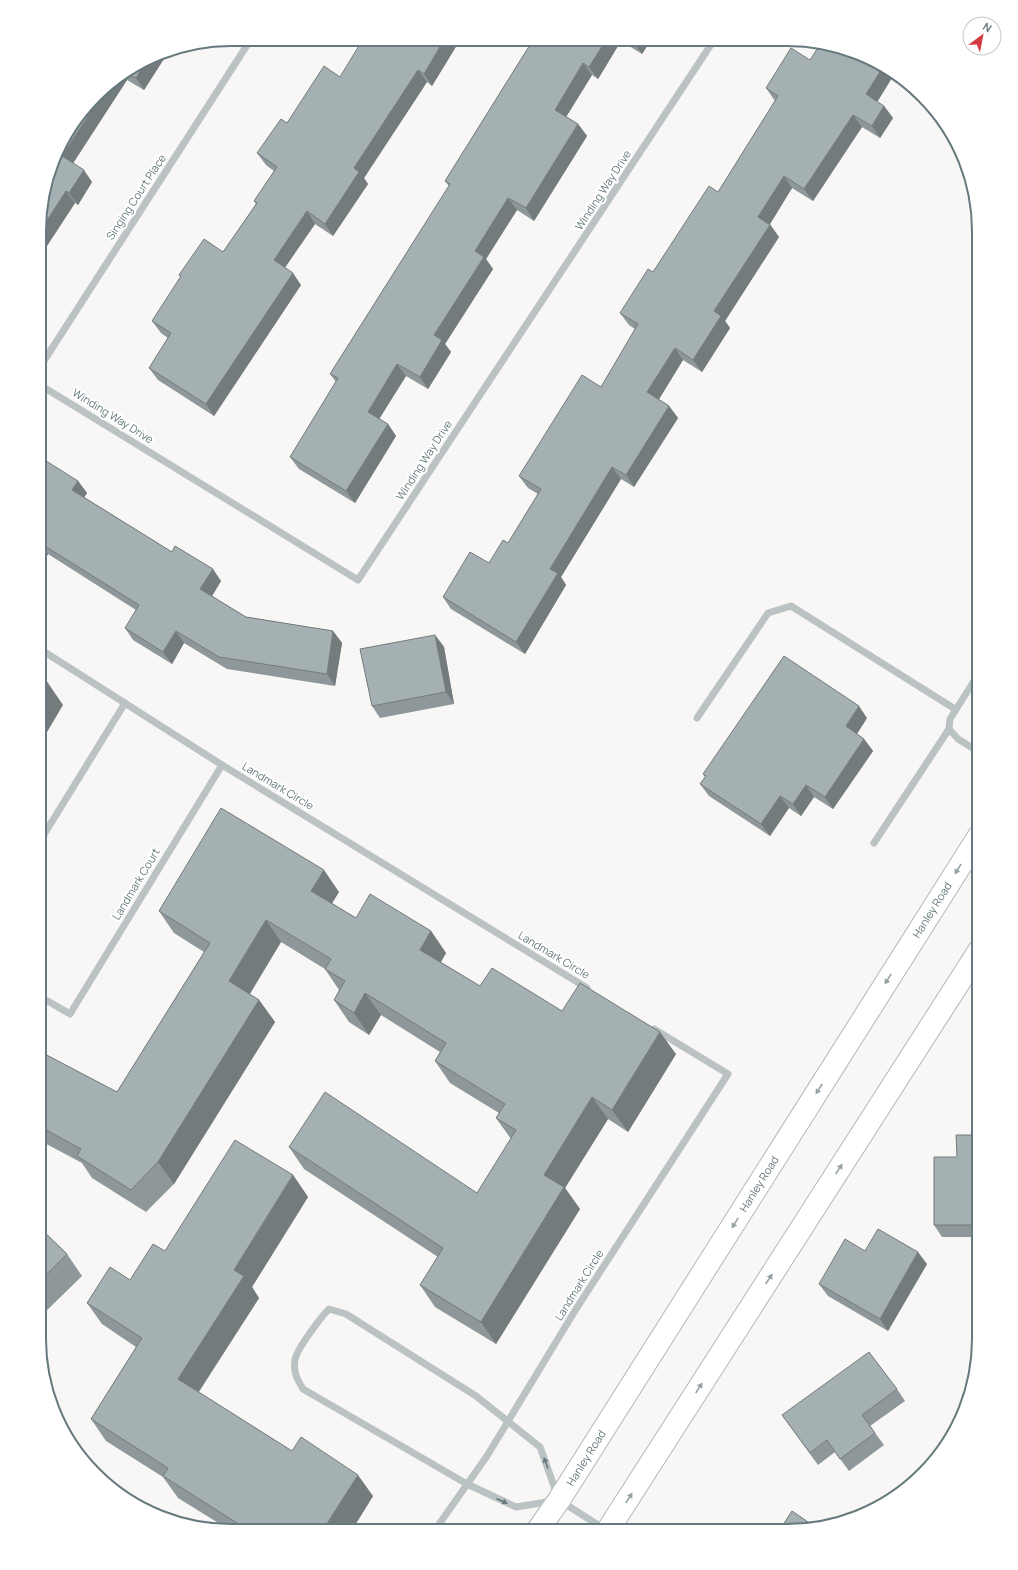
<svg xmlns="http://www.w3.org/2000/svg" width="1018" height="1570" viewBox="0 0 1018 1570" font-family="Manrope,sans-serif">
  <style>
    .lines { fill: none; stroke-linecap: round; stroke-linejoin: round }
    .major-casing { stroke: #b1b8ba; stroke-width: 24 }
    .minor { stroke: #bbc2c3; stroke-width: 7 }
    .major { stroke: #fff; stroke-width: 22 }
    .wall { fill: #8e9799 }
    .shaded-wall { fill: #747b7d }
    .building { fill: #a5b0b2; stroke: #747b7d }
    .oneway { fill: #94a2a5 }
    .oneway2 { fill: #667a7e }
    .labels { text-anchor: middle; stroke-width: 4; stroke-linejoin: round; paint-order: stroke }
    .street-label { font-size: 11px; fill: #667a7e; stroke: #fff }
    .rim { fill: none; stroke: #667a7e; stroke-width: 2 }
  </style>
  <rect width="100%" height="100%" fill="#f8f7f6"/>
  <g class="lines">
    <!-- major casing -->
    <g class="major-casing">
      <g id="major">
        <path d="M538 1530 559 1500 979 836"/>
        <path d="M608 1530 979 951"/>
      </g>
    </g>
    <!-- minor -->
    <g class="minor">
      <path d="M40 367 251 39"/>
      <path d="M40 385 358 580 714 40"/>
      <path d="M40 649 222 765 587 988"/>
      <path d="M697 718 768 613 791 606 955 709"/>
      <path d="M979 752 958 739 949 729 950 719 979 673"/>
      <path d="M40 841 125 703"/>
      <path d="M874 843 949 729"/>
      <path d="M39 996 70 1014 222 765"/>
      <path d="M553 1501 516 1507 467 1484 303 1389C297 1379 293 1372 295 1360 296 1350 321 1317 329 1309L346 1314 476 1396 540 1447 559 1500 606 1530"/>
      <path d="M435 1530 487 1456 576 1309 728 1074 654 1029"/>
    </g>
    <!-- major -->
    <use href="#major" class="major"/>
  </g>
  <!-- wall -->
  <g class="wall">
    <path d="M460 40 432 86 427 82 364 178 368 184 333 236 315 224 285 267 301 285 214 416 158 380 149 368 168 338 161 333 152 321 181 277 179 275 223 252 256 204 254 201 274 171 266 165 257 153 287 123 340 77Z"/>
    <path d="M533 40H651L642 54 621 41 598 79 592 75 566 117 578 124 587 136 534 221 517 210 486 259 493 269 445 344 451 352 428 389 406 376 379 419 388 424 396 436 355 503 299 469 290 457 336 382 330 374 449 186 445 181Z"/>
    <path d="M169 51 144 90 127 80 73 163 92 182 78 205 75 203 41 255V206L104 87 158 54Z"/>
    <path d="M861 54 895 73 877 102 884 106 893 118 880 138 862 127 813 201 792 188 770 224 779 237 725 321 730 328 702 372 683 360 659 399 669 406 678 418 634 487 621 479 561 577 566 585 525 654 451 609 443 597 489 563 508 543 538 494 528 488 519 476 601 387 635 329 629 325 620 313 718 192 775 101 766 88 810 60Z"/>
    <path d="M40 463 78 481 87 493 84 497 172 552 221 581 212 596 246 617 333 631 342 643 335 686 227 669 184 643 172 664 133 640 125 628 136 610 48 554 40 567Z"/>
    <path d="M435 635 444 647 454 704 380 718 372 706Z"/>
    <path d="M867 718 857 734 864 739 873 751 833 809 814 797 801 816 789 808 770 836 709 796 700 784 705 777 703 774Z"/>
    <path d="M339 892 332 903 356 918 431 931 446 953 441 962 480 986 562 1011 676 1054 628 1132 608 1119 565 1188 580 1209 496 1344 435 1307 420 1285 438 1257 304 1169 289 1147 477 1193 511 1139 496 1118 499 1113 450 1083 435 1061 440 1052 381 1015 369 1035 349 1022 334 1000 339 990 325 969 281 942 250 994 259 1000 275 1022 174 1184 146 1212 92 1178 82 1163 39 1140V1051L117 1092 204 952 174 933 159 911Z"/>
    <path d="M979 1135V1249L978 1237H942L934 1225 957 1157Z"/>
    <path d="M293 1175 308 1197 252 1287 259 1298 199 1392 292 1451 373 1496 352 1530 228 1529 178 1498 163 1477 106 1441 91 1419 136 1347 102 1324 87 1303 130 1280 165 1251Z"/>
    <path d="M39 1227 67 1254 82 1276 39 1318Z"/>
    <path d="M865 1251 927 1264 888 1331 828 1296 819 1284Z"/>
    <path d="M897 1389 905 1401 870 1426 884 1445 849 1471 835 1452 818 1465 782 1415Z"/>
  </g>
  <!-- shaded-wall -->
  <g class="shaded-wall">
    <path d="M444 40H460L432 86 424 74Z"/>
    <path d="M606 40H621V41L598 79 589 67Z"/>
    <path d="M635 40H651L642 54 634 42Z"/>
    <path d="M169 51 144 90 136 78 147 60 158 54Z"/>
    <path d="M583 63 592 75 563 122 555 110Z"/>
    <path d="M883 67 895 73 874 107 866 94Z"/>
    <path d="M418 70 427 82 364 178 368 184 333 236 325 224 354 168Z"/>
    <path d="M124 75 127 80 70 168 62 156 108 85Z"/>
    <path d="M884 106 893 118 880 138 872 126Z"/>
    <path d="M853 115 862 127 813 201 804 189Z"/>
    <path d="M578 124 587 136 534 221 526 208Z"/>
    <path d="M84 170 92 182 78 205 69 193Z"/>
    <path d="M784 176 792 188 767 229 758 217Z"/>
    <path d="M66 191 75 203 41 255V230Z"/>
    <path d="M508 198 517 210 486 259 493 269 445 344 451 352 428 389 420 377 434 335 475 251Z"/>
    <path d="M307 211 315 224 282 272 274 260Z"/>
    <path d="M770 225 779 237 725 321 730 328 702 372 693 360 714 311Z"/>
    <path d="M293 273 301 285 214 416 206 404Z"/>
    <path d="M675 348 683 360 656 404 647 392Z"/>
    <path d="M397 364 406 376 376 424 368 412Z"/>
    <path d="M669 406 678 418 634 487 626 475Z"/>
    <path d="M388 424 396 436 355 503 346 491Z"/>
    <path d="M612 467 621 479 561 577 566 585 525 654 516 642 550 569Z"/>
    <path d="M78 481 87 493 81 502 72 490Z"/>
    <path d="M40 543 48 554 40 567Z"/>
    <path d="M213 569 221 581 209 601 200 589Z"/>
    <path d="M176 631 184 643 172 664 163 652Z"/>
    <path d="M333 631 342 643 335 686 327 674Z"/>
    <path d="M435 635 444 647 454 704 446 692Z"/>
    <path d="M48 683 63 705 40 744V696Z"/>
    <path d="M859 706 867 718 854 738 846 726Z"/>
    <path d="M864 739 873 751 833 809 825 797Z"/>
    <path d="M806 785 814 797 801 816 793 804Z"/>
    <path d="M780 796 789 808 770 836 761 824Z"/>
    <path d="M324 870 339 892 326 913 311 891Z"/>
    <path d="M266 920 281 942 244 1003 229 981Z"/>
    <path d="M431 931 446 953 435 972 420 950Z"/>
    <path d="M365 993 381 1015 369 1035 354 1013Z"/>
    <path d="M259 1000 275 1022 174 1184 158 1162Z"/>
    <path d="M660 1032 676 1054 628 1132 612 1110Z"/>
    <path d="M592 1097 608 1119 565 1188 580 1209 496 1344 481 1322 544 1175Z"/>
    <path d="M293 1175 308 1197 252 1287 259 1298 193 1400 178 1379 234 1270Z"/>
    <path d="M918 1252 927 1264 888 1331 880 1319Z"/>
    <path d="M358 1475 373 1496 352 1530H323Z"/>
  </g>
  <!-- building -->
  <g class="building">
    <path d="M363 39 444 40 424 74 418 70 354 168 359 172 325 224 307 211 274 260 293 273 206 404 149 368 171 333 152 321 181 276 179 275 204 239 223 252 257 203 254 201 277 167 257 153 281 119 287 123 324 66 340 77Z"/>
    <path d="M533 40H606L589 67 583 63 555 110 578 124 526 208 508 198 475 251 484 257 434 335 442 340 420 377 397 364 368 412 388 424 346 491 290 457 338 378 330 374 450 184 445 181Z"/>
    <path d="M821 43 861 54 883 67 866 94 884 106 872 126 853 115 804 189 784 176 758 217 770 225 714 311 721 316 693 360 675 348 647 392 669 406 626 475 612 467 550 569 558 573 516 642 443 597 470 552 489 563 503 540 508 543 541 489 519 476 582 375 601 387 638 324 620 313 648 269 653 272 709 186 718 192 778 96 766 88 791 48 810 60Z"/>
    <path d="M147 60 136 78 127 73Z"/>
    <path d="M108 85 62 156 84 170 69 193 66 191 41 230V206L59 146 104 87Z"/>
    <path d="M43 459 78 481 72 490 172 552 175 546 213 569 200 589 246 617 333 631 327 674 219 657 176 631 163 652 125 628 139 605 40 543V463Z"/>
    <path d="M435 635 446 692 372 706 360 649Z"/>
    <path d="M784 656 859 706 846 726 864 739 825 797 806 785 793 804 780 796 761 824 700 784 706 776 703 774Z"/>
    <path d="M40 678 48 683 40 696Z"/>
    <path d="M221 808 324 870 311 891 356 918 370 894 431 931 420 950 480 986 492 968 562 1011 580 983 660 1032 612 1110 592 1097 544 1175 564 1187 481 1322 420 1285 443 1248 289 1147 325 1092 477 1193 516 1130 496 1118 505 1104 435 1061 446 1043 365 993 354 1013 334 1000 345 981 325 969 331 959 266 920 229 981 259 1000 158 1162 131 1190 77 1156 81 1149 39 1126V1051L117 1092 210 943 159 911Z"/>
    <path d="M956 1135H979V1248L978 1225H934V1157H957Z"/>
    <path d="M235 1140 293 1175 234 1270 244 1276 178 1379 292 1451 301 1437 358 1475 323 1530H248L163 1476 168 1468 91 1419 142 1338 87 1303 110 1267 130 1280 153 1244 165 1251Z"/>
    <path d="M39 1227 67 1254 39 1282Z"/>
    <path d="M878 1229 918 1252 880 1319 819 1284 845 1239 865 1251Z"/>
    <path d="M869 1352 897 1389 862 1415 875 1433 840 1459 827 1440 810 1453 782 1415Z"/>
    <path d="M937 1455 939 1456 931 1464Z"/>
    <path d="M792 1511 814 1526 787 1531H779Z"/>
  </g>
  <!-- one-way arrows -->
  <defs><path id="oneway-solid" d="M-6-.8H1V-3.2L6.5 0L1 3.2V.8H-6Z"/></defs>
  <g class="oneway">
    <use href="#oneway-solid" transform="translate(958 869) rotate(122)"/>
    <use href="#oneway-solid" transform="translate(888 979) rotate(122)"/>
    <use href="#oneway-solid" transform="translate(819 1089) rotate(122)"/>
    <use href="#oneway-solid" transform="translate(839 1169) rotate(-57)"/>
    <use href="#oneway-solid" transform="translate(735 1223) rotate(122)"/>
    <use href="#oneway-solid" transform="translate(769 1279) rotate(-57)"/>
    <use href="#oneway-solid" transform="translate(699 1388) rotate(-57)"/>
    <use href="#oneway-solid" transform="translate(629 1498) rotate(-57)"/>
  </g>
  <g class="oneway2">
    <use href="#oneway-solid" transform="translate(546 1463) rotate(-110)"/>
    <use href="#oneway-solid" transform="translate(502 1501) rotate(25)"/>
  </g>
  <g class="labels">
    <!-- street labels -->
    <g class="street-label">
      <text transform="translate(603 190) rotate(-57)" y="4">Winding Way Drive</text>
      <text transform="translate(136 197) rotate(-57)" y="4">Singing Court Place</text>
      <text transform="translate(113 416) rotate(32)" y="4">Winding Way Drive</text>
      <text transform="translate(424 460) rotate(-57)" y="4">Winding Way Drive</text>
      <text transform="translate(278 786) rotate(31)" y="4">Landmark Circle</text>
      <text transform="translate(136 884) rotate(-59)" y="4">Landmark Court</text>
      <text transform="translate(932 910) rotate(-58)" y="4">Hanley Road</text>
      <text transform="translate(554 955) rotate(31)" y="4">Landmark Circle</text>
      <text transform="translate(759 1184) rotate(-58)" y="4">Hanley Road</text>
      <text transform="translate(579 1285) rotate(-58)" y="4">Landmark Circle</text>
      <text transform="translate(586 1458) rotate(-58)" y="4">Hanley Road</text>
    </g>
  </g>
  <!-- crop -->
  <path d="M0 0H1018V1570H0ZM231 46H787A185 185 0 0 1 972 231V1339A185 185 0 0 1 787 1524H231A185 185 0 0 1 46 1339V231A185 185 0 0 1 231 46Z" fill="#fff" fill-rule="evenodd"/>
  <path class="rim" d="M231 46H787A185 185 0 0 1 972 231V1339A185 185 0 0 1 787 1524H231A185 185 0 0 1 46 1339V231A185 185 0 0 1 231 46Z"/>
  <!-- north arrow -->
  <g transform="translate(982 36) rotate(32)"><circle r="19" fill="#ffffff" stroke="#c2cacb"/>
  <path d="M0-3L7 15L0 10L-7 15Z" fill="#d23b40"/>
  <text y="-6" font-size="11" font-weight="bold" text-anchor="middle" fill="#667a7e">N</text>
  </g>
</svg>
